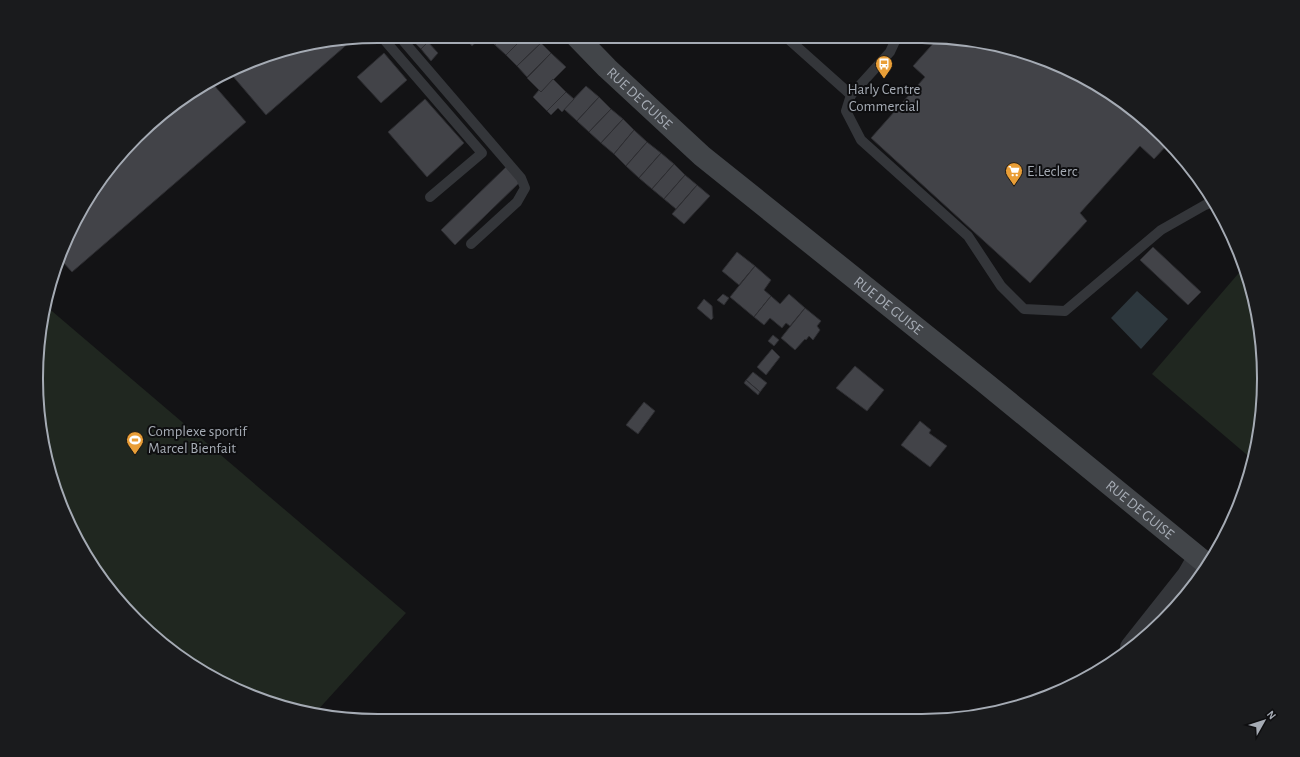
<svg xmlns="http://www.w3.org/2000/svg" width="1300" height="757" viewBox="0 0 1300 757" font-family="'Alegreya Sans',sans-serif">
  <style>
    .green { fill: #202720 }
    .water { fill: #2d373d }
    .building { fill: #424348; stroke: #2d2d31 }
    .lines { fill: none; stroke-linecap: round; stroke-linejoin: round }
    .service { stroke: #34363a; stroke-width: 10 }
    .minor { stroke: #34363a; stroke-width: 20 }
    .secondary { stroke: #424549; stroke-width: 22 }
    .labels { text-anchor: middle; stroke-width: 4; stroke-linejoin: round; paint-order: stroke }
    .poi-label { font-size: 15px; fill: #a5abb4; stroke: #0e0e10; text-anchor: start }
    .street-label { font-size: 15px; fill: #a5abb4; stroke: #0e0e10 }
    .rim { fill: none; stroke: #a5abb4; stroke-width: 2 }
  </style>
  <rect width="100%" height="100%" fill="#131315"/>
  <!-- green -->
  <g class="green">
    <path d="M1244 267 1257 311 1264 378 1257 445 1253 460 1152 374Z"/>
    <path d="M46 306 406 613 316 712 268 703 188 663 121 604 62 509 37 401Z"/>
  </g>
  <!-- water -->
  <path class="water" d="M1137 291 1168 319 1141 349 1111 318Z"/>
  <!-- building -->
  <g class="building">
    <path d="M414 36H423L428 42 421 49 411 39Z"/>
    <path d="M464 36H483L472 46Z"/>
    <path d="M487 36H504L495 45Z"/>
    <path d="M504 36H525L506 55 495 45Z"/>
    <path d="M525 36H534L541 43 517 66 506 55Z"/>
    <path d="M939 37 1031 54 1112 94 1164 136 1169 143 1154 159 1140 146 1080 213 1087 221 1030 283 871 138 925 77 913 66Z"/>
    <path d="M351 41 266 115 231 74 269 54Z"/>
    <path d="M428 42 438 53 431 61 421 49Z"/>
    <path d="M541 43 551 53 527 77 517 66Z"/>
    <path d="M384 53 407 80 381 103 357 77Z"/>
    <path d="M551 53 566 67 541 92 527 78Z"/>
    <path d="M553 79 566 92 547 111 533 97 539 90 541 92Z"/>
    <path d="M213 84 246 122 72 272 61 260 94 188 170 107Z"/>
    <path d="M586 86 599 97 577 121 564 109Z"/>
    <path d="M566 92 574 99 562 112 558 108 551 115 547 111Z"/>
    <path d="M599 97 611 109 589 132 577 121Z"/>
    <path d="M425 99 464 143 427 177 388 132Z"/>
    <path d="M611 109 623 119 601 143 589 132Z"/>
    <path d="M623 119 634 130 614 154 601 143Z"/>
    <path d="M634 130 647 142 626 166 614 154Z"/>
    <path d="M647 142 661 153 639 178 626 166Z"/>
    <path d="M661 153 674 164 652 189 639 178Z"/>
    <path d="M674 164 685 175 664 199 652 189Z"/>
    <path d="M506 167 520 182 455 245 441 230Z"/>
    <path d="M685 175 697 185 676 209 664 199Z"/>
    <path d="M697 185 710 196 684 224 672 214Z"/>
    <path d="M1153 247 1201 292 1188 305 1140 260Z"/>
    <path d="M737 252 755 266 739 285 722 271Z"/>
    <path d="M755 266 771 280 764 290 771 296 754 317 730 297Z"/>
    <path d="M723 294 729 298 724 305 717 300Z"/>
    <path d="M789 294 805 308 790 326 786 323 782 328 770 318 764 325 754 317 771 296 780 304Z"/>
    <path d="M704 299 712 306 713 318 711 320 697 308Z"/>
    <path d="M805 308 821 321 817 326 820 330 813 340 809 336 806 340 805 339 795 350 781 338Z"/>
    <path d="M773 335 779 340 774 346 768 341Z"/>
    <path d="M772 349 780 357 766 375 757 367Z"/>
    <path d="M855 366 884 390 867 411 836 388Z"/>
    <path d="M753 372 767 383 760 392 746 380Z"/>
    <path d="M746 380 760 392 758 395 744 383Z"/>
    <path d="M644 402 655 411 638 434 626 425Z"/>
    <path d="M920 421 931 430 929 433 947 446 930 467 901 445Z"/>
  </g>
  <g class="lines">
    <!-- service -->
    <g class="service">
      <path d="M381 36 482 153 430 197"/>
      <path d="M399 36 521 178 525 188 517 202 471 244"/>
      <path d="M786 37 851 95 890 52 897 37"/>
      <path d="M851 95 846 111 861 140 968 236 1001 286 1024 309 1065 311 1161 230 1205 205 1214 202"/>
    </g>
    <!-- minor -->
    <path class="minor" d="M1130 647 1187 575 1198 556"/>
    <!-- secondary -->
    <path class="secondary" id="s1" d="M576 36 607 68 702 156 984 382 1208 565"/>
  </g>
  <!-- icons -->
  <defs>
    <g id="bus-pin" transform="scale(0.9)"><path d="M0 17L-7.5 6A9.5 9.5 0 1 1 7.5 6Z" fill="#e99e37" stroke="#0e0e10"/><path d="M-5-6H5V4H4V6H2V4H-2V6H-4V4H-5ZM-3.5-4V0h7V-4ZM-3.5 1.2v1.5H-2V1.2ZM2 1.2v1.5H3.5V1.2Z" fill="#fff"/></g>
    <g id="supermarket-pin" transform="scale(0.9)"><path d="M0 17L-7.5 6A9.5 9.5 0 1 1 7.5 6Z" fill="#e99e37" stroke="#0e0e10"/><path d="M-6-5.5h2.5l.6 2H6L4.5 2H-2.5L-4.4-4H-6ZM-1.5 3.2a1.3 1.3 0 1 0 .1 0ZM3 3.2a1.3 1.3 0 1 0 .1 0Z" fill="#fff"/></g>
    <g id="stadium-pin" transform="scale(0.9)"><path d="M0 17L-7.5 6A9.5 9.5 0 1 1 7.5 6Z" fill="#e99e37" stroke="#0e0e10"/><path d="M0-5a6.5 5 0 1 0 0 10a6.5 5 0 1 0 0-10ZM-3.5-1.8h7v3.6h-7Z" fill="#fff"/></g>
  </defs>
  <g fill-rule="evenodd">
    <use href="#bus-pin" x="884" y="64"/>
    <use href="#supermarket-pin" x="1014" y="171"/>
    <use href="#stadium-pin" x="135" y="440"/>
  </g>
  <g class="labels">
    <!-- poi labels -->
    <g class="poi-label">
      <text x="884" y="94" text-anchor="middle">Harly Centre<tspan x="884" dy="17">Commercial</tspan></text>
      <text x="1027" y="176">E.Leclerc</text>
      <text x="148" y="436">Complexe sportif<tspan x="148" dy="17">Marcel Bienfait</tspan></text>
    </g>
    <!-- street labels -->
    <g class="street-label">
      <text dy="5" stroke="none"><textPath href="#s1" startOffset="89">RUE DE GUISE</textPath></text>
      <text dy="5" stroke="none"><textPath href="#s1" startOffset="413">RUE DE GUISE</textPath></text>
      <text dy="5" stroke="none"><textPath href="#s1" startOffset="737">RUE DE GUISE</textPath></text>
    </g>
  </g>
  <!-- crop -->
  <path d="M0 0H1300V757H0ZM378 43H922A335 335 0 0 1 1257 378V379A335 335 0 0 1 922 714H378A335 335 0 0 1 43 379V378A335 335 0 0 1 378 43Z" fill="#1a1b1d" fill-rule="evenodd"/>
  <path class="rim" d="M378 43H922A335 335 0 0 1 1257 378V379A335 335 0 0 1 922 714H378A335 335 0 0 1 43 379V378A335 335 0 0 1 378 43Z"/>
  <!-- north arrow -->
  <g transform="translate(1264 721) rotate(51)" stroke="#0e0e10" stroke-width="3" paint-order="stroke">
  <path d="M0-3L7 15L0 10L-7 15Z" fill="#a5abb4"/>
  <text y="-6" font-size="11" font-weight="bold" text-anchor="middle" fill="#a5abb4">N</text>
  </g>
</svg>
